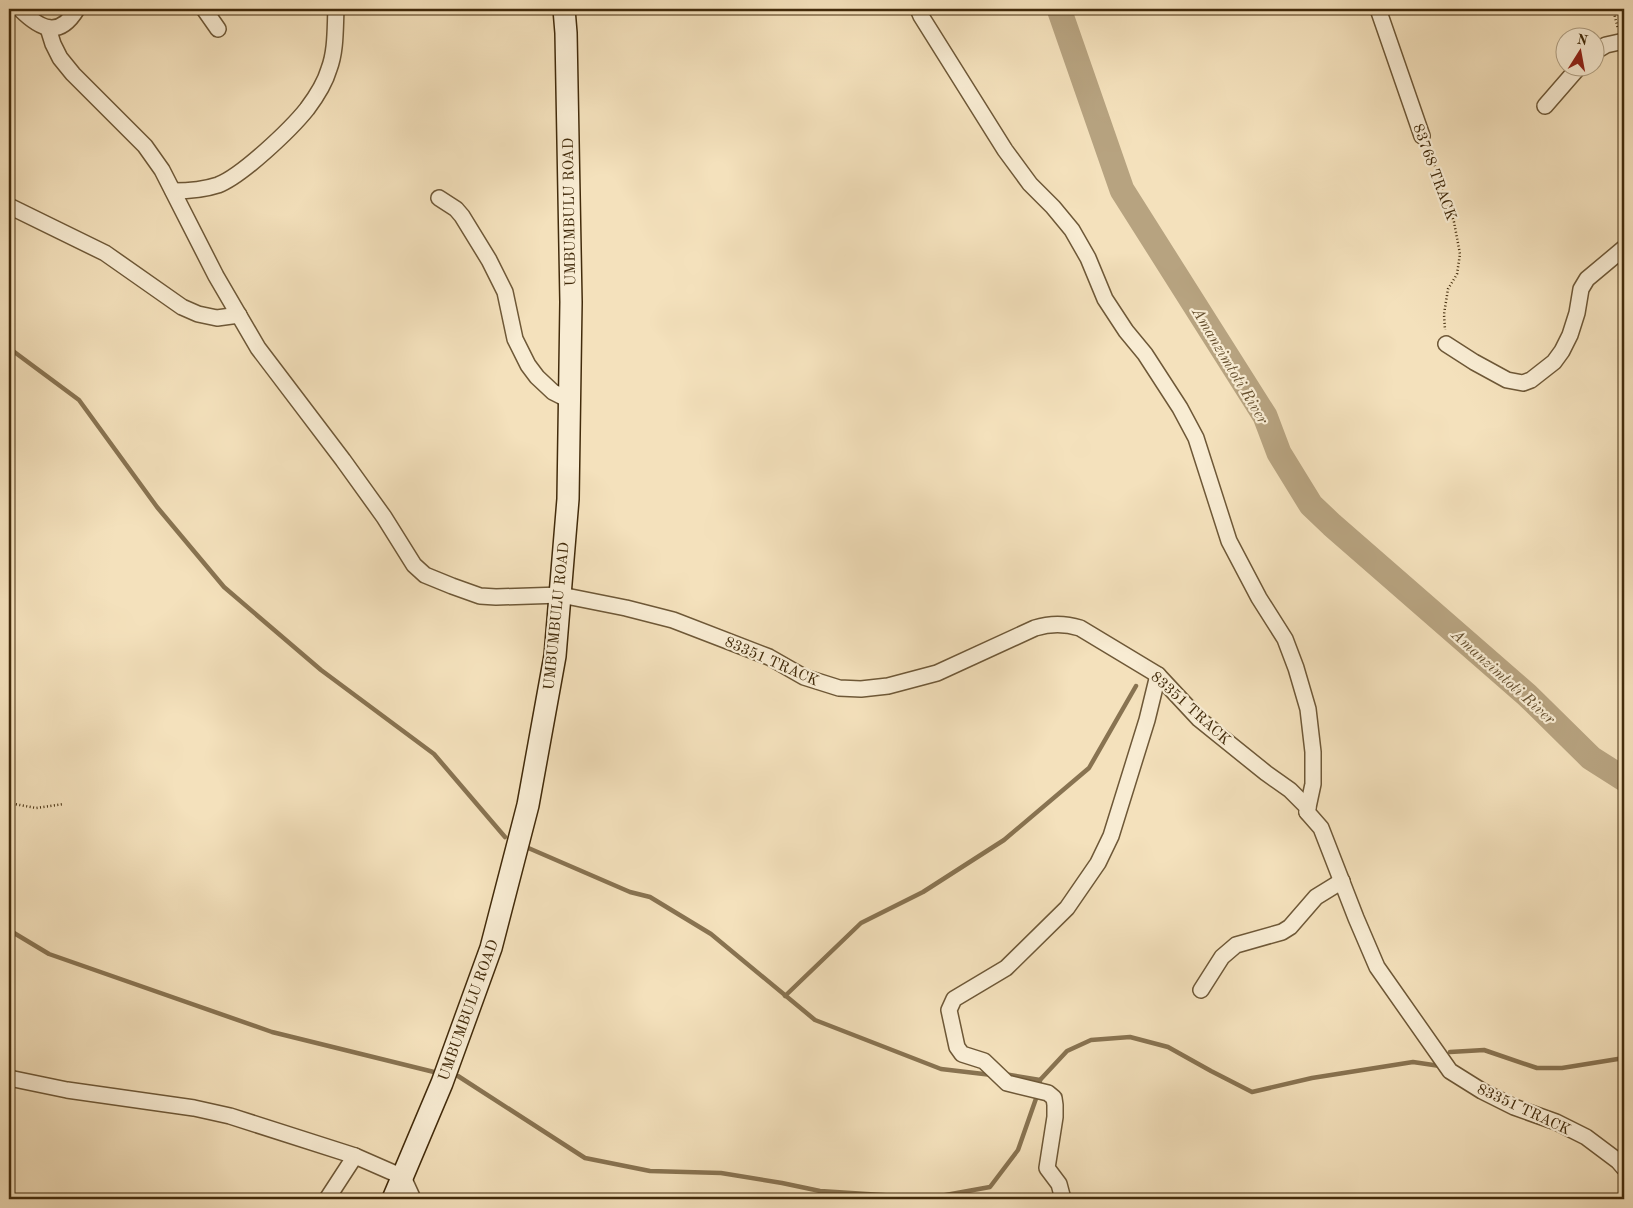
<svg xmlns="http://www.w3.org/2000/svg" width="1633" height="1208" viewBox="0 0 1633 1208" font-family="'Old Standard TT',serif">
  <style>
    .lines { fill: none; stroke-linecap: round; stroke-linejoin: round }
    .stream { stroke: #887351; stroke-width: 4.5 }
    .river { stroke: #b7a380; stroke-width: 25 }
    .minor-casing { stroke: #6e5837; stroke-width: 18 }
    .secondary-casing { stroke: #422b0b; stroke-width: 24 }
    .path { stroke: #422b0b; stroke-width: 2.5; stroke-dasharray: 1 2.5; stroke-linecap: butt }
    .minor { stroke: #f8ecd3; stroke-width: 15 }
    .secondary { stroke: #f8ecd3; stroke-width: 21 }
    .labels { text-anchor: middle; stroke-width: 4.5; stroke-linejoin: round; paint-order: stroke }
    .street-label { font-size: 15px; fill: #422b0b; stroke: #f8ecd3 }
    .water-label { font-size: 16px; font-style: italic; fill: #654f2e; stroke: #f8ecd3 }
  </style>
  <rect width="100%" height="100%" fill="#f4e1bc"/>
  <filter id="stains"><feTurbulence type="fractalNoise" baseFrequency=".004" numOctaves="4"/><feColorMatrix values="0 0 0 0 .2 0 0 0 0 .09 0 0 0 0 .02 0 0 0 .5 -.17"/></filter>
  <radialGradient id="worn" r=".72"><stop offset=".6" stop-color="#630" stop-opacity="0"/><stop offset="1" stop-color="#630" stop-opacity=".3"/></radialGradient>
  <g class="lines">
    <!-- stream -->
    <g class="stream">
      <path d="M9 345 13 351 79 400 157 507 224 587 321 670 434 754 505 837"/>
      <path d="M526 847 630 892 650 897 711 934 815 1020 941 1069 992 1075"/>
      <path d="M9 930 49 954 272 1032 434 1072"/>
      <path d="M785 996 861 923 923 892 1004 840 1089 768 1136 686"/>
      <path d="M1450 1052 1484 1050 1537 1068H1562L1624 1058"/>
      <path d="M1004 1074 1040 1080 1067 1051 1091 1040 1130 1037 1168 1047 1211 1071 1252 1092 1312 1078 1413 1062 1440 1066"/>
      <path d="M458 1076 585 1158 650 1171 721 1173 782 1183 820 1191 929 1198 990 1187 1018 1150 1039 1090 1040 1080"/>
    </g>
    <!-- river -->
    <path class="river" d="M1059 9 1122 190 1265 416 1279 453 1311 505 1332 525 1527 695 1591 758 1624 779"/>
    <!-- minor casing -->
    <g class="minor-casing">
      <g id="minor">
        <path d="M20 9C40 29 59 39 77 9"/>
        <path d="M204 9 218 29"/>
        <path d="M918 9 921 16 1005 150 1030 184 1053 207 1072 230 1088 258 1105 299 1126 331 1145 354 1180 408 1196 438 1229 541 1259 598 1285 639 1296 668 1308 709 1313 752V784L1307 812"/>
        <path d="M1378 9 1422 136"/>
        <path d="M48 28 53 44 60 58 73 74 145 146 162 170 216 276 258 348 343 460 384 517 414 565 425 575 452 586 480 596 496 597 561 595 626 608 673 620 769 657 804 677 839 688 861 689 888 686 937 673 1035 628C1051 623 1064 623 1080 628L1158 675 1199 719 1266 773 1290 790 1308 808 1307 812 1321 828 1356 918 1377 967 1450 1071 1482 1091 1514 1107 1556 1122 1586 1137 1618 1161 1624 1168"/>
        <path d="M1596 51 1606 45 1624 41"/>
        <path d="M1545 106 1578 68"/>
        <path d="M173 191C188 191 203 190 218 185 242 176 291 129 307 109 316 97 325 83 329 69 336 51 335 28 336 9"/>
        <path d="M439 198 456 209 462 216 489 260 505 292 515 339 528 365 537 377 553 392 569 400"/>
        <path d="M9 206 105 253 182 307 198 314 217 318 239 315"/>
        <path d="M1446 344 1474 362 1507 380 1523 383 1531 380 1554 362 1562 351 1570 335 1577 313 1581 289 1587 279 1624 248"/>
        <path d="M1201 990 1222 957 1236 945 1282 932 1290 927 1316 897 1342 881"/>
        <path d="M9 1078 67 1090 194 1108 230 1116 355 1156"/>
        <path d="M327 1199 355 1156 403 1177 413 1199"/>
        <path d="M1063 1199 1059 1184 1047 1168 1055 1117V1105L1054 1098 1048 1093 1007 1083 984 1061 962 1054 957 1047 949 1010 954 999 1006 968 1067 908 1098 863 1111 836 1147 720 1158 675"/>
      </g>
    </g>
    <!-- secondary casing -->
    <g class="secondary-casing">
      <path id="secondary" d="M393 1199 442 1083 491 948 528 805 555 656 568 499 571 302 566 33 564 9"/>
    </g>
    <!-- path -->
    <g class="path">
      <path d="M1613 9 1618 29"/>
      <path d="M1428 149 1440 178 1454 222 1460 254 1457 274 1448 289 1444 314 1445 330"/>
      <path d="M9 803 36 808 64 804"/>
    </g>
    <!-- minor -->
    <use href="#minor" class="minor"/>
    <!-- secondary -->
    <use href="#secondary" class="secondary"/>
  </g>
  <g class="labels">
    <!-- street labels -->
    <g class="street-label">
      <text transform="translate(1435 172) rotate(70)" y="5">83768 TRACK</text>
      <text transform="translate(569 212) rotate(-91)" y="5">UMBUMBULU ROAD</text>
      <text transform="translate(556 616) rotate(-84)" y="5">UMBUMBULU ROAD</text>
      <text transform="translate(772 661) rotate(24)" y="5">83351 TRACK</text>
      <text transform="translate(1191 708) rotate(42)" y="5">83351 TRACK</text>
      <text transform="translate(468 1010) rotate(-70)" y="5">UMBUMBULU ROAD</text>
      <text transform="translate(1524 1109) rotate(25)" y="5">83351 TRACK</text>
    </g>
    <!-- water labels -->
    <g class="water-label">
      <text transform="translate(1231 365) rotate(59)" y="6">Amanzimtoti River</text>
      <text transform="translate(1504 676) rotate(42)" y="6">Amanzimtoti River</text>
    </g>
  </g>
  <!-- margin -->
  <rect width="1633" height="1208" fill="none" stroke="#f4e1bc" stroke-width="30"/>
  <rect x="10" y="10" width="1613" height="1188" fill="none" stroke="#422b0b" stroke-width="2.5"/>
  <rect x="15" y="15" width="1603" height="1178" fill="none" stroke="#422b0b"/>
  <!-- north arrow -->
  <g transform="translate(1580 52) rotate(11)"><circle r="24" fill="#f8ecd3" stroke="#af9f83"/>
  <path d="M0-4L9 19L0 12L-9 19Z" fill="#8f2418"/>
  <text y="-8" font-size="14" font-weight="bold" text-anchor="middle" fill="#422b0b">N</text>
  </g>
  <rect width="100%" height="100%" filter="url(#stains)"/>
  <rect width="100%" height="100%" fill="url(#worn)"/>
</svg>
